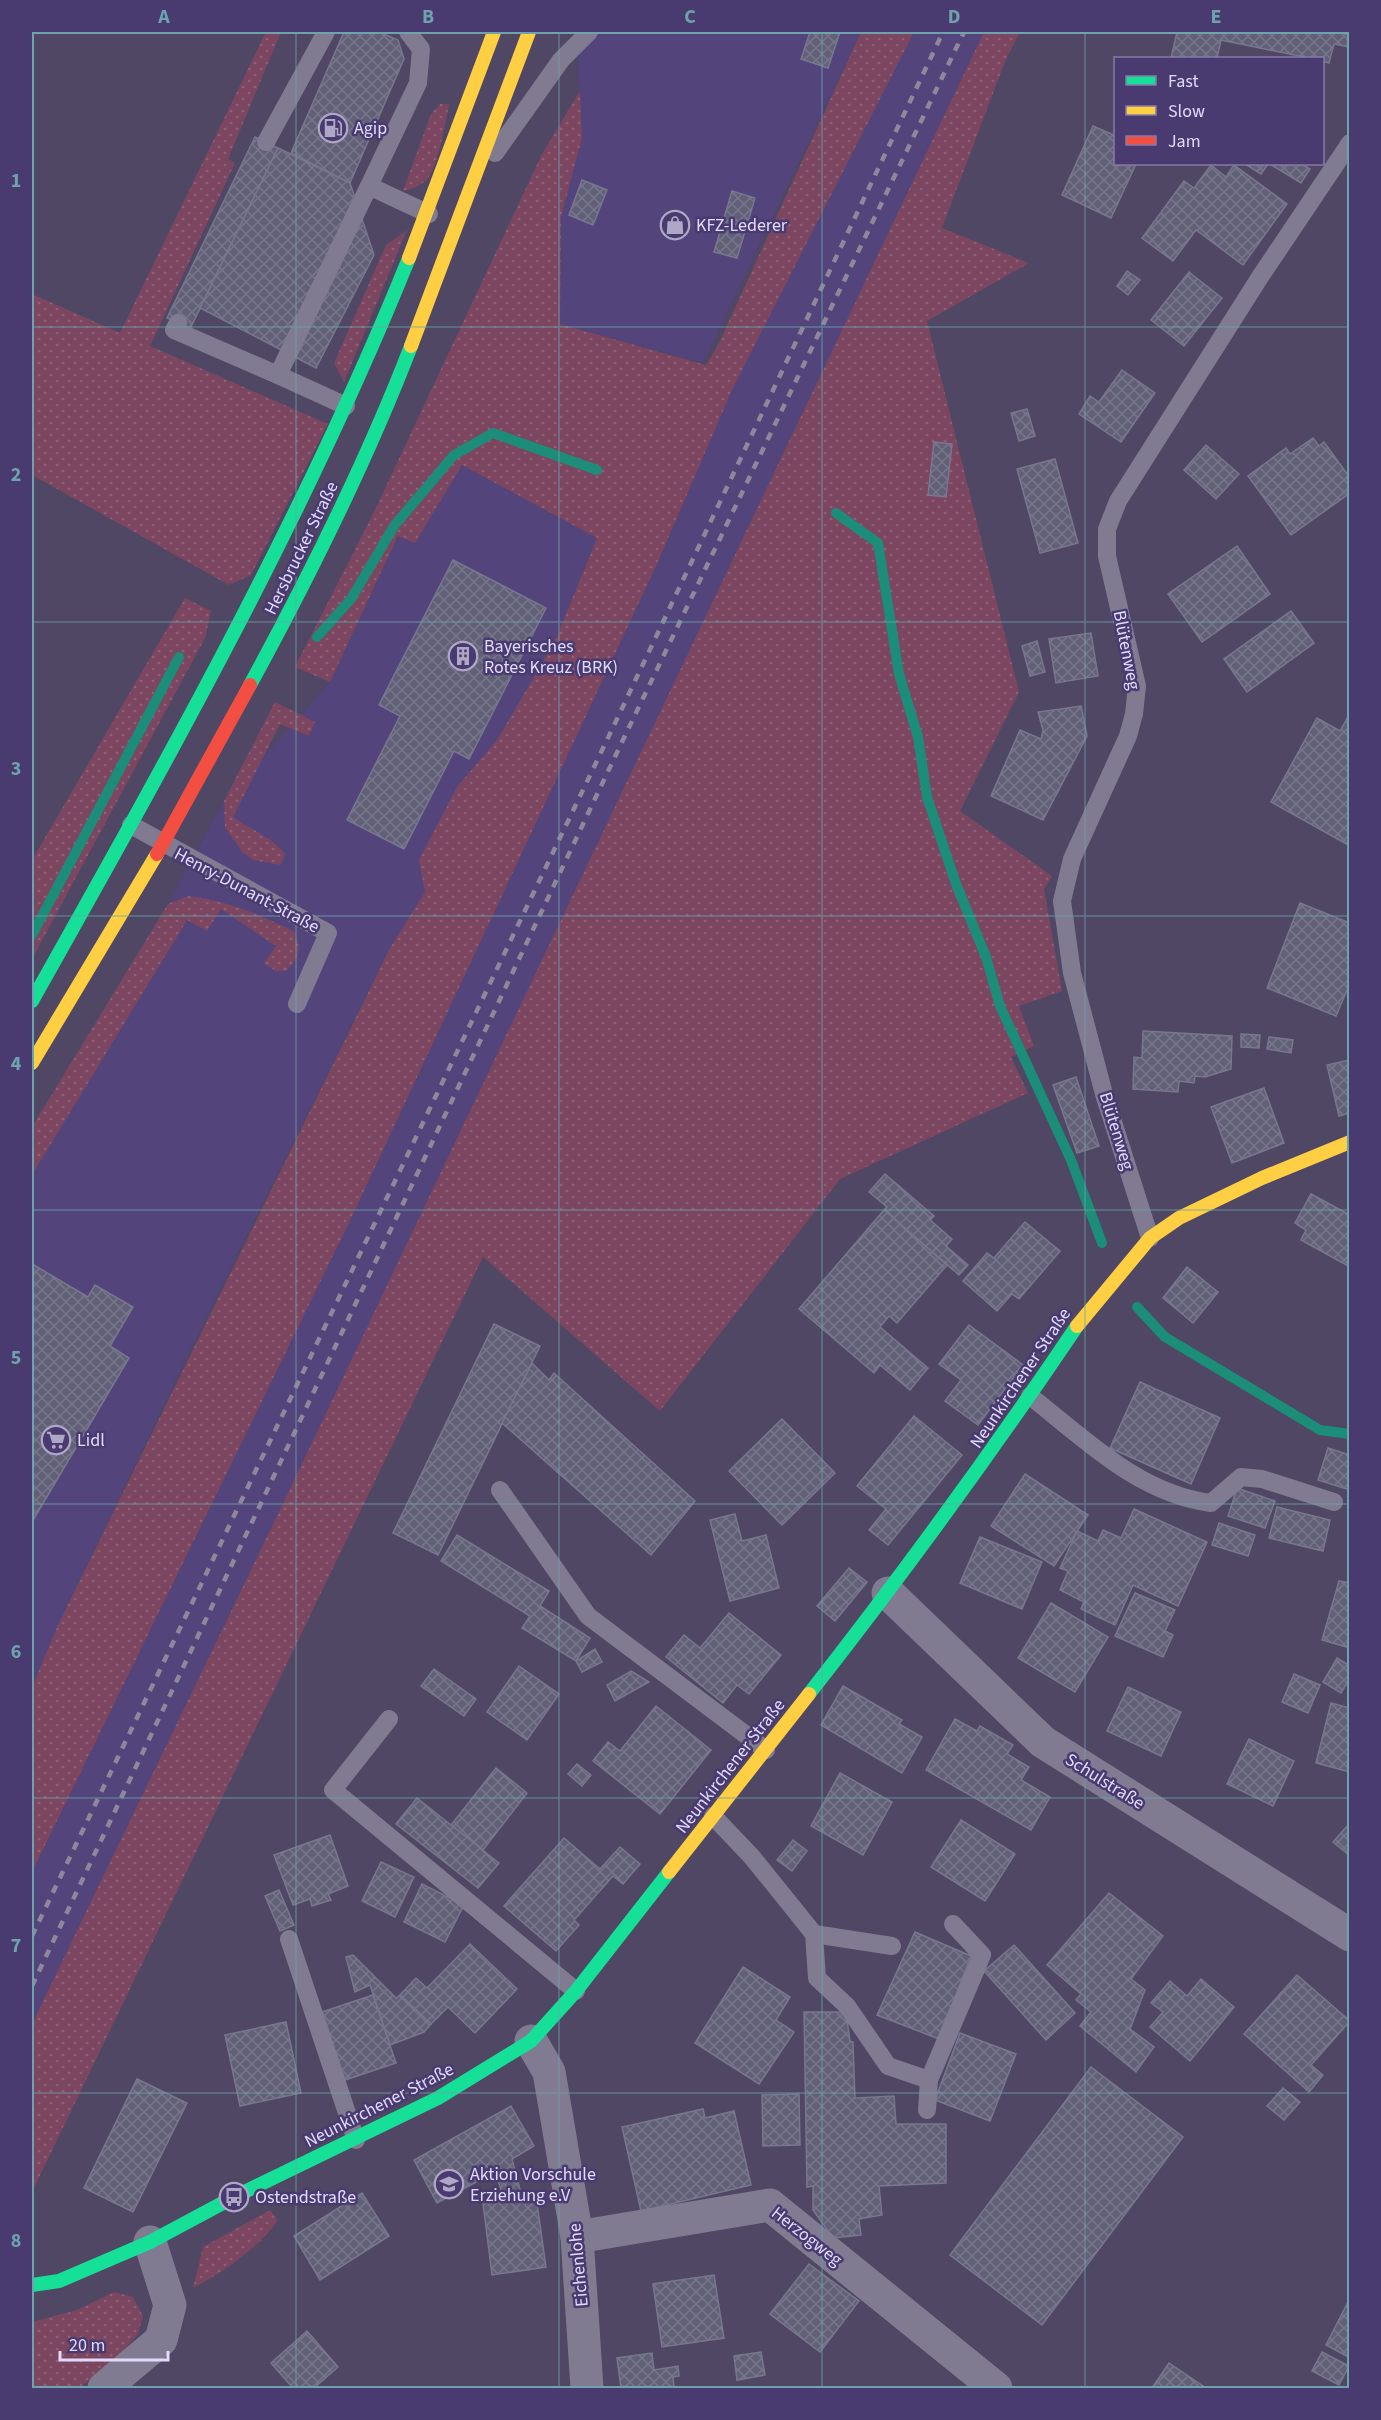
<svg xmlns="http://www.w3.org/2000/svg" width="1381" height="2420" viewBox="0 0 1381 2420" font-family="'Source Sans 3',sans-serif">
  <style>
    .built { fill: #53447c }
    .grass { fill: url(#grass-dots) }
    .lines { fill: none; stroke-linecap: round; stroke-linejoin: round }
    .stream { stroke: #1b8d79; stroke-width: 10 }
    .building { fill: url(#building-cross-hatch); stroke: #78778f; stroke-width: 1.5 }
    .lane { stroke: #807b91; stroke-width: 18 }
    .street { stroke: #807b91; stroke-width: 33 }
    .fast { stroke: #16e098; stroke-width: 14 }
    .slow { stroke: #ffcf43; stroke-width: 14 }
    .jam { stroke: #f24e42; stroke-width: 14 }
    .rail { stroke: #8d889c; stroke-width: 4.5; stroke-dasharray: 8 8; stroke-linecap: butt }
    .grid { fill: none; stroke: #6ea3ad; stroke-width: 1.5; stroke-opacity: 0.55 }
    .labels { text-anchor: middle; stroke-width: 5; stroke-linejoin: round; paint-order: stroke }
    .poi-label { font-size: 18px; fill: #e1dbfb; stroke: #493a70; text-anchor: start }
    .street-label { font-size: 18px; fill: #e1dbfb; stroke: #493a70 }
    .neatline { fill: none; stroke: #6ea3ad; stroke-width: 2 }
    .grid-label { font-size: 20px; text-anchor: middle; font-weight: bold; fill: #6ea3ad }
  </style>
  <defs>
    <pattern id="grass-dots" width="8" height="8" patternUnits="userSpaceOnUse" patternTransform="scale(1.5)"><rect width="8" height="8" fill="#7c4660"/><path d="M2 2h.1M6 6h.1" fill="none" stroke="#8e6078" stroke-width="1.8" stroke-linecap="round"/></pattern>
    <pattern id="building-cross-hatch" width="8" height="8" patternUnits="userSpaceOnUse" patternTransform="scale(1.5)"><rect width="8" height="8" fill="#616077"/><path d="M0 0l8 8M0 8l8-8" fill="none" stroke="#77768b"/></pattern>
  </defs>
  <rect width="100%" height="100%" fill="#4f4763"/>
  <!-- built -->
  <g class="built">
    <path d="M576 32H861L703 363 560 324 561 217 582 138Z"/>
    <path d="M914 32H984L289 1491 32 2024V1872L347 1227 657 564 732 390Z"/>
    <path d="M462 465 597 538 555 640 497 740 457 787 425 892 390 948 206 1318 58 1625 32 1687V1130L168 904 224 801 330 682 399 535 415 542Z"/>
  </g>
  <!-- grass -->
  <g class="grass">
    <path d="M266 32H281L228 159 235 163 150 346 328 424 251 575 229 585 32 475V294L120 333Z"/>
    <path d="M861 32H914L732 390 657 564 347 1227 32 1872V1687L58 1625 390 948 425 892 419 860 457 787 497 740 555 641 597 538 462 465 415 543 398 536 330 682 295 667 374 512 542 154 580 91 582 138 561 217 560 324 706 365 719 343Z"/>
    <path d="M984 32H1020L1006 59 942 228 1029 263 927 321 1019 692 960 811 1052 876 1044 889 1062 991 1019 1006 1034 1046 1011 1057 1028 1093 840 1179 660 1411 483 1257 32 2192V2024L289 1491Z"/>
    <path d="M440 104H449C446 122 438 164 428 178 421 186 412 189 403 191L431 114Z"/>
    <path d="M407 230 344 382 334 363 386 245Z"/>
    <path d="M185 598 211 611 205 638 32 959V860Z"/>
    <path d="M275 702 315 722 309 736 280 724 233 817C251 830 272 837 285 854L281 865 253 860 242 852 225 827 224 801Z"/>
    <path d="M188 896C229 901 258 914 295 932 302 950 299 958 286 971H276L264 963 276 946 221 909 207 931 187 920 32 1175V1127L168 904Z"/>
    <path d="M270 2210 278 2220C260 2247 221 2274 193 2288L203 2247Z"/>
    <path d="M114 2292 133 2297 143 2316 138 2334 115 2360 79 2388H32V2322L77 2310Z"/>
  </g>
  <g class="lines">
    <!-- stream -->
    <g class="stream">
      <path d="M836 513 878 543 899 674 918 737 927 797 956 884 986 957 1000 1006 1071 1160 1102 1243"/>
      <path d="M317 637 351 599 394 526 454 455 493 433 597 470"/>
      <path d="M32 935 179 657"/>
      <path d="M1137 1307 1165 1337 1320 1430 1350 1434"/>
    </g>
  </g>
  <!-- building -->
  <g class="building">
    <path d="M344 32H379L398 40 404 59 350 183 291 153Z"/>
    <path d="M810 32H840L828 68 801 59Z"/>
    <path d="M1177 32H1350V47L1334 44 1329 63 1322 61V58H1309L1221 40 1217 58H1171Z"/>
    <path d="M1093 126 1116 136V164H1136L1111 218 1062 195Z"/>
    <path d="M255 137 278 148 190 329 167 318Z"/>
    <path d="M278 148 350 183 374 255 316 368 200 308Z"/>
    <path d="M1245 164H1268L1261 174Z"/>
    <path d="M1270 164H1302L1310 169 1301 183Z"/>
    <path d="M1211 165 1226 177 1234 165 1287 204 1243 265 1196 230 1173 261 1142 238 1184 181 1194 188Z"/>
    <path d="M582 180 607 190 593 225 569 215Z"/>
    <path d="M732 191 755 198 737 258 714 252Z"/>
    <path d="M1127 271 1140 280 1128 295 1117 286Z"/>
    <path d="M1189 272 1222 298 1184 346 1151 320Z"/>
    <path d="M1122 370 1155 393 1121 442 1079 414 1090 396 1099 402Z"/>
    <path d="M1027 409 1035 436 1019 441 1011 413Z"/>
    <path d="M1313 438 1319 446 1324 442 1350 478V493L1291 535 1248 476 1286 448 1290 454Z"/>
    <path d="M934 442 952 444 946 497 928 495Z"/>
    <path d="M1206 445 1239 474 1216 499 1184 470Z"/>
    <path d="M1055 459 1078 543 1040 553 1017 469Z"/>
    <path d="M1237 546 1270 594 1202 642 1168 594Z"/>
    <path d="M453 560 546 608 469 759 454 751 404 849 347 820 400 716 379 705Z"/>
    <path d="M1291 611 1314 643 1247 692 1224 659Z"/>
    <path d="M1091 633 1098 676 1056 683 1049 639Z"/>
    <path d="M1037 641 1045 672 1030 676 1022 646Z"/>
    <path d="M1081 706 1087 736 1043 820 991 796 1020 730 1041 739 1043 730 1038 712Z"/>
    <path d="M1350 713V846L1271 802 1317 718 1340 731Z"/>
    <path d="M1300 903 1350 923V983L1336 1016 1267 988Z"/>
    <path d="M1143 1031 1232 1036 1231 1069 1205 1077 1195 1076 1194 1083 1179 1081 1178 1092 1133 1089 1134 1057 1142 1058Z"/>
    <path d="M1241 1034 1260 1035 1259 1048 1241 1047Z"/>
    <path d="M1269 1037 1293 1040 1291 1053 1267 1049Z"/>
    <path d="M1350 1060V1113L1339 1116 1327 1065Z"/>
    <path d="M1076 1077 1099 1146 1077 1153 1053 1085Z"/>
    <path d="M1264 1088 1284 1143 1232 1163 1211 1107Z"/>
    <path d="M885 1174 934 1216 930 1220 952 1239 946 1246 968 1265 959 1275 884 1210 887 1207 869 1192Z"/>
    <path d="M1311 1194 1350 1215V1267L1301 1240 1306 1230 1295 1223Z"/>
    <path d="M884 1210 947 1265 897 1323 889 1316 880 1327 928 1368 910 1390 880 1365 874 1373 799 1309Z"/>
    <path d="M1025 1222 1060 1251 1019 1299 1012 1294 997 1311 963 1281 987 1253 994 1258Z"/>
    <path d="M32 1264 88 1297 95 1285 133 1307 110 1346 129 1358 32 1522Z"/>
    <path d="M1187 1267 1218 1292 1193 1323 1163 1298Z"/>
    <path d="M494 1324 540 1346 438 1555 393 1533Z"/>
    <path d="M969 1325 1023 1365 978 1425 945 1401 961 1380 939 1364Z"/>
    <path d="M532 1363 549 1380 554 1373 695 1501 651 1555 502 1423Z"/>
    <path d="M1140 1382 1220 1418 1191 1484 1110 1448Z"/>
    <path d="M914 1416 962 1455 888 1545 869 1530 886 1509 857 1486Z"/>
    <path d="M782 1419 835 1473 782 1525 729 1471Z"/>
    <path d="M1328 1448 1350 1455V1490L1318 1480Z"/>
    <path d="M1025 1474 1088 1515 1054 1566 991 1526Z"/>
    <path d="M1237 1488 1275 1501 1265 1528 1228 1516Z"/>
    <path d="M1277 1507 1330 1520 1323 1551 1269 1538Z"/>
    <path d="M1134 1509 1207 1542 1178 1606 1133 1585 1115 1625 1081 1609 1084 1602 1060 1590 1068 1571 1060 1568 1077 1531 1098 1541 1103 1530 1121 1538Z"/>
    <path d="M735 1514 742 1541 766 1535 779 1588 730 1601 710 1520Z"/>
    <path d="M1219 1523 1255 1535 1248 1556 1212 1545Z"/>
    <path d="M457 1535 549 1591 540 1606 590 1638 576 1661 522 1628 530 1616 441 1561Z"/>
    <path d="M980 1537 1042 1562 1022 1609 960 1583Z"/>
    <path d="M849 1568 867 1582 835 1621 817 1606Z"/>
    <path d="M1339 1581 1350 1583V1648L1322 1640Z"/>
    <path d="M1135 1593 1175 1610 1165 1631 1173 1635 1163 1657 1115 1636Z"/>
    <path d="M1051 1603 1108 1637 1075 1692 1018 1658Z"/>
    <path d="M729 1613 781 1655 749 1694 737 1685 723 1703 666 1657 684 1635 700 1648Z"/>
    <path d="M595 1649 602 1662 582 1672 576 1661Z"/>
    <path d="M1337 1658 1350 1666V1678L1341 1693 1323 1682Z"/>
    <path d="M519 1666 559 1694 527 1740 487 1712Z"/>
    <path d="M434 1669 476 1699 464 1716 421 1686Z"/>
    <path d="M631 1671 649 1682 615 1701 607 1685Z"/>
    <path d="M1294 1674 1320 1685 1308 1713 1282 1702Z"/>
    <path d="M843 1686 902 1720 899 1724 922 1737 902 1773 821 1725Z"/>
    <path d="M1128 1687 1181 1712 1161 1756 1107 1731Z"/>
    <path d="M1331 1703 1350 1708V1772L1316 1763Z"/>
    <path d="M656 1706 711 1750 660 1814 593 1761 608 1742 620 1751Z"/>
    <path d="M955 1719 977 1731 980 1726 1013 1745 1007 1754 1029 1767 1021 1780 1050 1797 1031 1830 926 1770Z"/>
    <path d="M1249 1739 1294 1761 1273 1806 1227 1784Z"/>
    <path d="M577 1764 591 1775 582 1786 568 1774Z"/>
    <path d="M496 1768 527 1793 483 1850 451 1825Z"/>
    <path d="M840 1773 892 1802 863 1855 811 1826Z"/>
    <path d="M417 1798 499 1863 478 1888 396 1824Z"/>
    <path d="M961 1820 1015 1854 985 1901 931 1867Z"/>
    <path d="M1350 1823V1856L1333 1842Z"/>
    <path d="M330 1835 348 1886 328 1894 331 1900 312 1906 310 1899 293 1905 274 1855Z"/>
    <path d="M564 1838 600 1869 620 1847 640 1864 623 1884 613 1876 574 1920 579 1925 556 1951 504 1906Z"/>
    <path d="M793 1840 807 1851 792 1871 777 1860Z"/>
    <path d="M381 1862 414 1877 395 1917 362 1901Z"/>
    <path d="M422 1884 464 1905 445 1942 404 1922Z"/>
    <path d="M279 1890 294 1925 280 1931 265 1896Z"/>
    <path d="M1109 1893 1163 1936 1131 1979 1145 1990 1130 2029 1154 2047 1136 2072 1080 2026 1091 2012 1076 2000 1081 1994 1047 1965Z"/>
    <path d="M915 1932 971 1956 939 2039 877 2015Z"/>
    <path d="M470 1944 517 1989 475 2033 448 2007 431 2024 400 1995 416 1978 427 1988Z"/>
    <path d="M1014 1945 1075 2013 1046 2040 984 1971Z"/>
    <path d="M353 1955 396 1998 400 1995 431 2024 424 2032 390 2045 370 1985 355 1992 346 1957Z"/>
    <path d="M743 1967 790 1997 776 2020 794 2032 759 2084 695 2043Z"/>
    <path d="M1297 1975 1350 2021 1311 2065 1323 2075 1309 2092 1244 2034Z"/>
    <path d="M1201 1979 1234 2007 1190 2061 1150 2027 1163 2012 1151 2003 1170 1981 1187 1996Z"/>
    <path d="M373 1995 396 2063 345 2080 322 2012Z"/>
    <path d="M804 2012H846L850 2041 853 2042 855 2098 894 2096 896 2124H946V2183L879 2186 882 2215 859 2219 861 2235 833 2238 813 2210V2186L807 2187Z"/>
    <path d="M286 2022 301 2093 240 2106 225 2035Z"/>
    <path d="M960 2033 1016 2054 990 2121 935 2100Z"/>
    <path d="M1091 2067 1183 2137 1042 2325 950 2255Z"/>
    <path d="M137 2079 187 2103 133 2212 84 2188Z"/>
    <path d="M1283 2088 1300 2102 1284 2120 1267 2106Z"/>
    <path d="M799 2094 800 2145 763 2146 762 2095Z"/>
    <path d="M511 2106 534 2146 512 2159 522 2197 536 2196 546 2267 492 2275 483 2204 505 2201 495 2172 437 2203 414 2160Z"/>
    <path d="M703 2109 705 2118 734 2111 751 2185 641 2211 622 2127Z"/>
    <path d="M362 2193 389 2236 320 2280 294 2236Z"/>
    <path d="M809 2264 859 2301 820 2352 770 2314Z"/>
    <path d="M714 2275 724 2338 662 2347 653 2284Z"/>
    <path d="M1349 2300H1350V2358L1326 2345Z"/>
    <path d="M307 2331 338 2367 314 2388H293L271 2363Z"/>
    <path d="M761 2352 765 2375 737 2380 734 2356Z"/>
    <path d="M1322 2352 1349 2366 1339 2385 1312 2371Z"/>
    <path d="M652 2353 654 2370 678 2366 679 2376 673 2377 674 2388H621L617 2358Z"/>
    <path d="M1169 2363 1206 2388H1152Z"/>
  </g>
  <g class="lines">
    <!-- lane -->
    <g class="lane">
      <path d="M408 32 421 49 418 83 369 186 429 214"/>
      <path d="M266 142 326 32"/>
      <path d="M495 153 561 60 589 32"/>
      <path d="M178 323 174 330 278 375"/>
      <path d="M346 406 278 375 369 186"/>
      <path d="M131 825 328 933 297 1004"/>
      <path d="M1150 1238 1104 1094 1072 973 1062 901 1072 859 1128 736 1134 714 1137 686 1107 556V529L1118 501 1260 277 1350 143"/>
      <path d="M1030 1396C1085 1439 1139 1494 1211 1503L1241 1477 1262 1479 1334 1502"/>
      <path d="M500 1490 588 1616 766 1750"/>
      <path d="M389 1719 333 1790 576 1991"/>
      <path d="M713 1816 752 1857 814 1934 817 1978 847 2006 888 2066 929 2080 927 2110"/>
      <path d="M814 1934 892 1946"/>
      <path d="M289 1939 356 2140"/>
      <path d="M929 2080 982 1955 953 1924"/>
    </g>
    <!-- street -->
    <g class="street">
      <path d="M888 1593 1043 1742 1350 1935"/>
      <path d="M531 2041 549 2072 577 2237 587 2388"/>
      <path d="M577 2237 770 2205 996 2388"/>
      <path d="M104 2388 161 2340 170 2305 150 2242"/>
    </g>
    <!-- fast -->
    <g class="fast">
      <path d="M250 685C310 575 366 463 411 346"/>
      <path d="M32 1001C168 759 305 516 409 258"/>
      <path d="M809 1694C903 1574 992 1452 1077 1326"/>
      <path d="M32 2285 59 2281 150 2242 234 2197 438 2098 531 2041 576 1991 669 1872"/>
    </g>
    <!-- slow -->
    <g class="slow">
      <path d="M409 258 494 32"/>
      <path d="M411 346 529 32"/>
      <path d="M32 1063 157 854"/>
      <path d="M1077 1326 1150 1238 1179 1218 1262 1178 1350 1142"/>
      <path d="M669 1872 809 1694"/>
    </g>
    <!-- jam -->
    <path class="jam" d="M157 854 250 685"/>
    <!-- rail -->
    <g class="rail">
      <path d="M32 1936 607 740 943 32"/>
      <path d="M32 1986 621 744 964 32"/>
    </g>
  </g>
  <!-- grid -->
  <path class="grid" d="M296 32V2388M559 32V2388M822 32V2388M1085 32V2388M32 327H1350M32 622H1350M32 916H1350M32 1210H1350M32 1504H1350M32 1798H1350M32 2093H1350"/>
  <!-- icons -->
  <defs>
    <g id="fuel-ring" transform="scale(1.5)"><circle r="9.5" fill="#493a70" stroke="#aea7c6" stroke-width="1.5"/><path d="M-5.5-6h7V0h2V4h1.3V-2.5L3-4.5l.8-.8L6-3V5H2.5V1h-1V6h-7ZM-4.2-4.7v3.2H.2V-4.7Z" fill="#aea7c6"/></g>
    <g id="shop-ring" transform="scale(1.5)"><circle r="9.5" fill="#493a70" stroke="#aea7c6" stroke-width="1.5"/><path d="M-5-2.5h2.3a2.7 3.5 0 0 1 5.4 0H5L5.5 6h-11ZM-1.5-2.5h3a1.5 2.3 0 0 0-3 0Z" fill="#aea7c6"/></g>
    <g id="building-ring" transform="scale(1.5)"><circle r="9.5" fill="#493a70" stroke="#aea7c6" stroke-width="1.5"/><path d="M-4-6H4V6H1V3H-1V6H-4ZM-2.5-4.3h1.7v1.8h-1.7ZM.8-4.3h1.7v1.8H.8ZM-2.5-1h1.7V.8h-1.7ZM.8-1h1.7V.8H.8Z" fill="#aea7c6"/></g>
    <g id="supermarket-ring" transform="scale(1.5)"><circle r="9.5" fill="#493a70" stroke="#aea7c6" stroke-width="1.5"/><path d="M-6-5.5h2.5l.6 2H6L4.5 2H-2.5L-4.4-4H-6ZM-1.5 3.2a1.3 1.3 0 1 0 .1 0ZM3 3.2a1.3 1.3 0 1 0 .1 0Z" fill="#aea7c6"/></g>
    <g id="school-ring" transform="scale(1.5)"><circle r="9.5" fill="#493a70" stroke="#aea7c6" stroke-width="1.5"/><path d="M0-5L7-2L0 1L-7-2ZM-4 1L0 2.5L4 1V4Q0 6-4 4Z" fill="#aea7c6"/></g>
    <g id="bus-ring" transform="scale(1.5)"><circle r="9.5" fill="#493a70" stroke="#aea7c6" stroke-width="1.5"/><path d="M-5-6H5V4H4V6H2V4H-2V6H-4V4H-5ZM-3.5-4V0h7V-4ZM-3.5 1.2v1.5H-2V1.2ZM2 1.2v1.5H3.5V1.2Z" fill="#aea7c6"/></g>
  </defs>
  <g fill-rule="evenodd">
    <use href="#fuel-ring" x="333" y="128"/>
    <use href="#shop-ring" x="675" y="225"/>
    <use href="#building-ring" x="463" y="656"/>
    <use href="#supermarket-ring" x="56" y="1440"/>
    <use href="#school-ring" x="449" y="2184"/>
    <use href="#bus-ring" x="234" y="2197"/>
  </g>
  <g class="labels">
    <!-- poi labels -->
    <g class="poi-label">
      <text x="354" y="134">Agip</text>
      <text x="696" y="231">KFZ-Lederer</text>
      <text x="484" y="652">Bayerisches<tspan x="484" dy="21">Rotes Kreuz (BRK)</tspan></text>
      <text x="77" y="1446">Lidl</text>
      <text x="470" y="2180">Aktion Vorschule<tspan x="470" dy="21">Erziehung e.V</tspan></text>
      <text x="255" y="2203">Ostendstraße</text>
    </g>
    <!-- street labels -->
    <g class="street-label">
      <text transform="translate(301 548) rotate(-64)" y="6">Hersbrucker Straße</text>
      <text transform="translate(1127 650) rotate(79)" y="6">Blütenweg</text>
      <text transform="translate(247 890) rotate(28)" y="6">Henry-Dunant-Straße</text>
      <text transform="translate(1117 1131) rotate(73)" y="6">Blütenweg</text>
      <text transform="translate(1020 1378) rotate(-56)" y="6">Neunkirchener Straße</text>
      <text transform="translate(730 1766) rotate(-52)" y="6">Neunkirchener Straße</text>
      <text transform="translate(1105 1781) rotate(32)" y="6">Schulstraße</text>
      <text transform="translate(379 2105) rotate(-27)" y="6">Neunkirchener Straße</text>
      <text transform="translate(807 2236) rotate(38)" y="6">Herzogweg</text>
      <text transform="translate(578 2265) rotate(-95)" y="6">Eichenlohe</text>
    </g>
  </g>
  <!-- border -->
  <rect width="1381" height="2420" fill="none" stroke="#493a70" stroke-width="66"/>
  <!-- legend -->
  <rect x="1114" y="57" width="210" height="108" fill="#493a70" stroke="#867aa8" stroke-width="1.5"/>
  <rect x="1126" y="76" width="30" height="9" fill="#16e098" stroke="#867aa8" stroke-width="1.5"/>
  <text x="1168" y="87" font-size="18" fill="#e1dbfb">Fast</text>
  <rect x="1126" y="106" width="30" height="9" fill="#ffcf43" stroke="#867aa8" stroke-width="1.5"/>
  <text x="1168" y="117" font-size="18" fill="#e1dbfb">Slow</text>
  <rect x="1126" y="136" width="30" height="9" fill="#f24e42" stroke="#867aa8" stroke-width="1.5"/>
  <text x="1168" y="147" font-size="18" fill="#e1dbfb">Jam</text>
  <!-- scale -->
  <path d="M60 2351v9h108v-9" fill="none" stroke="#e1dbfb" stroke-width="3"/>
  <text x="69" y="2351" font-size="18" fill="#e1dbfb" stroke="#493a70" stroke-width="4.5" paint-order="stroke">20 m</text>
  <rect x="33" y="33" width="1315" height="2354" class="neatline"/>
  <g class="grid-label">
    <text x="164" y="23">A</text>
    <text x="428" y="23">B</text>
    <text x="690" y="23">C</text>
    <text x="954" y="23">D</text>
    <text x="1216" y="23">E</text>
    <text x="16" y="187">1</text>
    <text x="16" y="481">2</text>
    <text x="16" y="775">3</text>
    <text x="16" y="1070">4</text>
    <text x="16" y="1364">5</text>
    <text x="16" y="1658">6</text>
    <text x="16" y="1952">7</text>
    <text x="16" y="2247">8</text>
  </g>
</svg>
